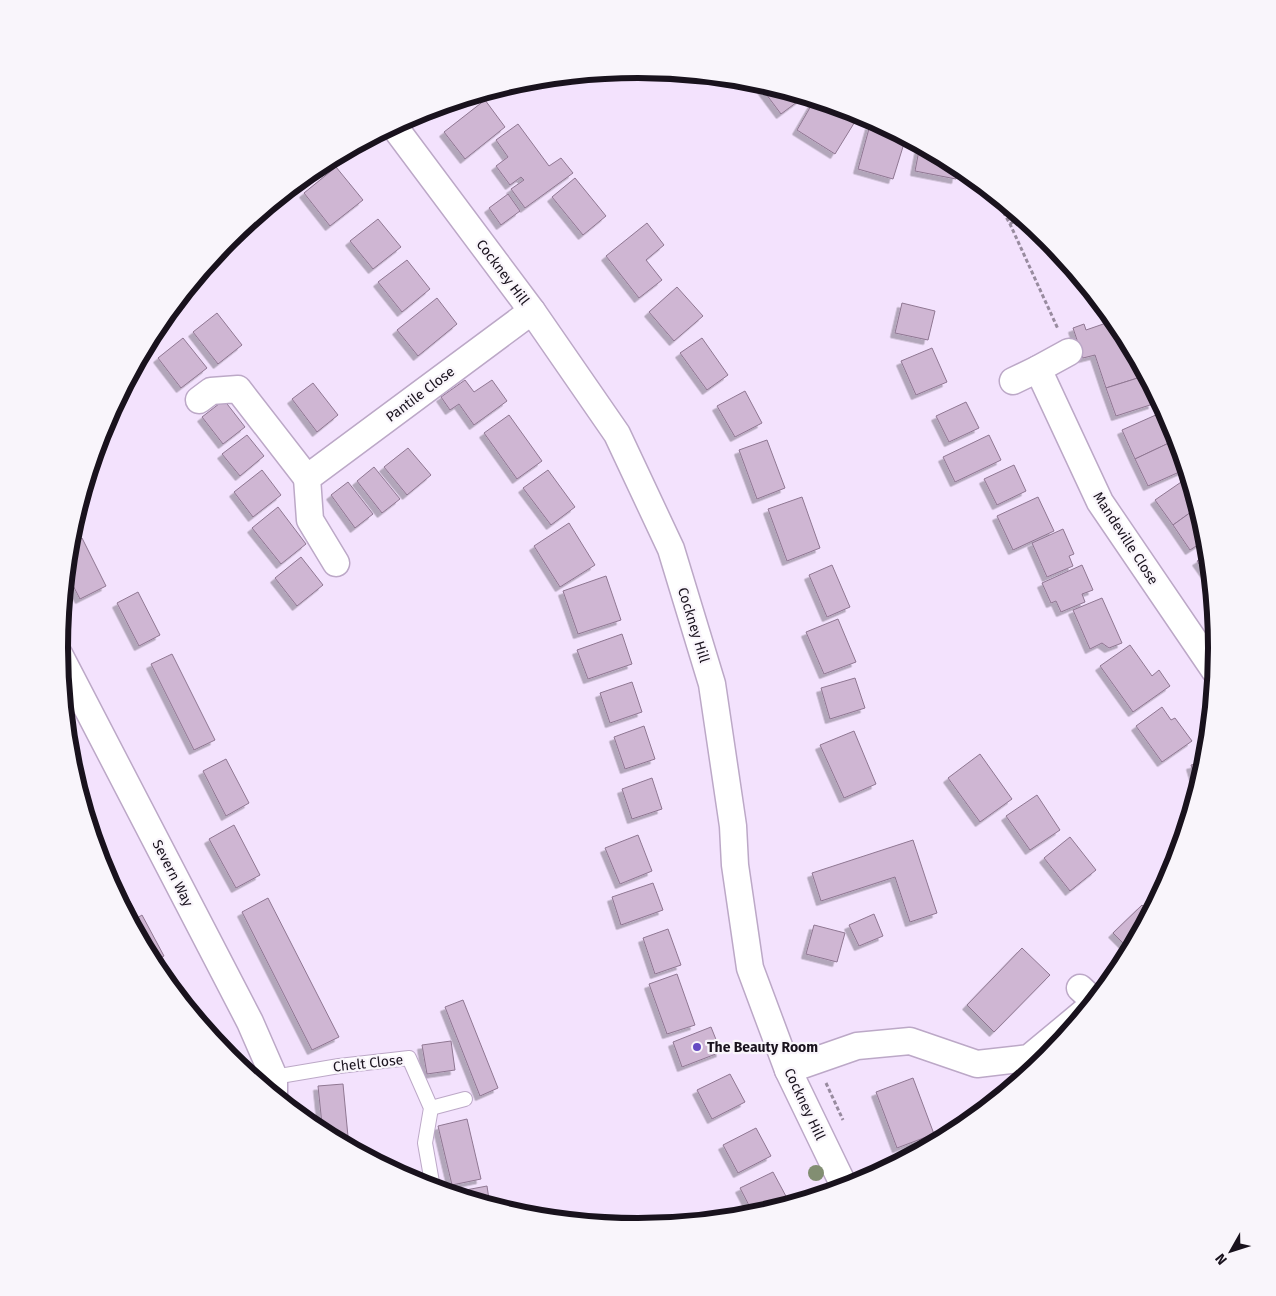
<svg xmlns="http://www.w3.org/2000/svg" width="1276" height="1296" viewBox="0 0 1276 1296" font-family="'Fira Sans',sans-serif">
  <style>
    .building { fill: #cfb6d3; stroke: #8f7792; filter: url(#shadow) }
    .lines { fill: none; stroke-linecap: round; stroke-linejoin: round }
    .lane-casing { stroke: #bca8c7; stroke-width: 16 }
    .street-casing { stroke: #bca8c7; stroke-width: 29 }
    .path { stroke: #988b9f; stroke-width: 3; stroke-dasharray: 4 2.5; stroke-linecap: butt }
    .lane { stroke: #fff; stroke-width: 14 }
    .street { stroke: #fff; stroke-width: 26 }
    .tree { fill: #828e72 }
    .poi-dot { fill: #664ac3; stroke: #f9f5fb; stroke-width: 2 }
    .labels { text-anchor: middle; stroke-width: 4.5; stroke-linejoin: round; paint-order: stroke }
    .street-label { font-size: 14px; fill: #19121d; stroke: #f9f5fb }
    .poi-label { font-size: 14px; font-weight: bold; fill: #19121d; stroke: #f9f5fb; text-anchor: start }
    .rim { fill: none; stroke: #19121d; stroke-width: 6 }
  </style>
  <defs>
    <filter id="shadow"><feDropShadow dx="-4.5" dy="4.5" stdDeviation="0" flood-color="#0004"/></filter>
  </defs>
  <rect width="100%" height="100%" fill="#f3e2fd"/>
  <!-- building -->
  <g class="building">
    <path d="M757 82 805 96 781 114Z"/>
    <path d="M815 99 831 104 856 120 835 154 797 130Z"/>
    <path d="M485 100 505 127 465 159 444 132Z"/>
    <path d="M518 124 549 166 561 158 573 173 525 208 511 189 524 180 521 177 510 185 496 166 508 157 496 140Z"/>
    <path d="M870 125 897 133 906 137 893 179 858 169Z"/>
    <path d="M920 145 959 166 956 179 915 171Z"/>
    <path d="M333 157 312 174 310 171 316 166Z"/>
    <path d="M336 167 363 200 330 226 304 193Z"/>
    <path d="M575 178 606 216 583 235 552 197Z"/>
    <path d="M508 194 520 211 501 225 489 208Z"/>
    <path d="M378 219 401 247 373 269 350 241Z"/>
    <path d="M647 223 664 245 646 260 662 280 639 298 606 256Z"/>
    <path d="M407 260 430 289 402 312 378 282Z"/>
    <path d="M677 287 703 316 674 341 649 312Z"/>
    <path d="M437 298 457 324 418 356 397 330Z"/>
    <path d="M902 303 935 311 928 340 895 333Z"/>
    <path d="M217 313 242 345 218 364 193 332Z"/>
    <path d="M1112 321 1120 346 1129 344 1144 376 1106 388 1095 355 1083 358 1073 328 1084 324 1086 330Z"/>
    <path d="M183 338 207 368 181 388 158 358Z"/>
    <path d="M702 338 728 375 707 390 680 353Z"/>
    <path d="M932 348 947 382 916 395 901 361Z"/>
    <path d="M1144 376 1153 404 1116 416 1106 388Z"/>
    <path d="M465 380 474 392 492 380 507 401 474 425 459 404 450 410 441 397Z"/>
    <path d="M313 383 338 415 317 432 292 399Z"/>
    <path d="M745 391 762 423 735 437 717 406Z"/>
    <path d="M224 400 245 427 223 444 202 417Z"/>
    <path d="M966 402 979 428 949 442 936 416Z"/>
    <path d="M1158 414 1171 442 1135 459 1122 430Z"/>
    <path d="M509 415 542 461 517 479 484 433Z"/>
    <path d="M247 435 264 456 240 476 222 454Z"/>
    <path d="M989 435 1001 460 955 482 943 457Z"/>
    <path d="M767 440 785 488 757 499 739 450Z"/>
    <path d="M1171 442 1177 456 1182 454 1186 469 1148 486 1135 459Z"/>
    <path d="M408 448 431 475 407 495 384 467Z"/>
    <path d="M1014 465 1026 491 997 505 984 479Z"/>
    <path d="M374 467 400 499 382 513 357 481Z"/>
    <path d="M262 470 281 495 253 517 234 492Z"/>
    <path d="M548 470 575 507 551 525 523 488Z"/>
    <path d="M1187 478 1198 507 1173 525 1155 500Z"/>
    <path d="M348 482 373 514 355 528 331 495Z"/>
    <path d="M802 497 820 548 787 561 768 509Z"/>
    <path d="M1038 497 1054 531 1013 550 997 516Z"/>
    <path d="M278 507 306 544 281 564 252 528Z"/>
    <path d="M1198 507 1207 539 1190 550 1173 525Z"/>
    <path d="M569 523 595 565 560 587 534 546Z"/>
    <path d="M1063 529 1074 554 1069 556 1073 566 1047 577 1032 543Z"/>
    <path d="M82 538 106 586 80 599 66 572 69 545Z"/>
    <path d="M1208 554 1211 581 1197 561Z"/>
    <path d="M301 557 323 585 297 606 275 578Z"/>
    <path d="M832 565 850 607 827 617 809 575Z"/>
    <path d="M1082 565 1093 590 1082 594 1085 602 1061 612 1056 601 1051 603 1042 583Z"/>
    <path d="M606 576 621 620 578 634 563 591Z"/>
    <path d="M138 592 160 635 139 646 117 603Z"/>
    <path d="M1102 598 1122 643 1109 648 1102 643 1090 649 1073 610Z"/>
    <path d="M838 619 856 662 824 674 806 632Z"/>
    <path d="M622 634 632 664 588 679 577 650Z"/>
    <path d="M1130 645 1152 676 1159 670 1170 686 1133 712 1100 666Z"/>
    <path d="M172 654 215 740 194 750 151 664Z"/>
    <path d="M855 678 865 708 830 719 821 688Z"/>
    <path d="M632 682 642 712 610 723 600 693Z"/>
    <path d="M1162 707 1171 720 1175 718 1192 741 1162 762 1136 726Z"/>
    <path d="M644 726 655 759 625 769 614 737Z"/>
    <path d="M854 731 876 784 844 798 820 745Z"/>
    <path d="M980 754 1012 799 980 822 948 778Z"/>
    <path d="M226 759 249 803 226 816 203 771Z"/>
    <path d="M1206 761 1198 789 1191 765Z"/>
    <path d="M652 778 662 809 632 819 622 789Z"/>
    <path d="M1037 795 1060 830 1030 850 1006 816Z"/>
    <path d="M89 825 134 909 126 914 103 869Z"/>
    <path d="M234 825 260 875 236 888 209 839Z"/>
    <path d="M638 835 652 871 620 884 605 848Z"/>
    <path d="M1070 837 1096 870 1070 891 1044 858Z"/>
    <path d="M913 840 937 913 910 922 895 877 821 901 812 873Z"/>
    <path d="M653 883 663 910 621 925 612 897Z"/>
    <path d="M268 898 339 1037 312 1050 242 912Z"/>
    <path d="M1142 905 1150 913 1130 950 1113 933Z"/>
    <path d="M874 914 883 936 859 946 849 925Z"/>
    <path d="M142 915 164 956 152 962 131 922Z"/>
    <path d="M814 925 845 933 837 962 806 954Z"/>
    <path d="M668 929 681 965 655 974 643 938Z"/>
    <path d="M1022 948 1050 975 994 1032 967 1005Z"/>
    <path d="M165 969 178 997 159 972Z"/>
    <path d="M677 974 695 1025 667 1034 649 984Z"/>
    <path d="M463 1000 498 1088 480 1096 445 1007Z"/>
    <path d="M711 1027 721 1052 682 1067 673 1042Z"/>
    <path d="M451 1041 455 1070 427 1074 422 1045Z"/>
    <path d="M730 1074 745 1102 712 1119 697 1090Z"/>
    <path d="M913 1078 934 1134 897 1148 876 1092Z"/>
    <path d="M343 1084 349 1147 323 1134 318 1086Z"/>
    <path d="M467 1119 481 1179 452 1185 438 1126Z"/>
    <path d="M756 1128 771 1156 738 1173 723 1145Z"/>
    <path d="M773 1172 788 1200 763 1212 754 1215 740 1188Z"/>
    <path d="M487 1186 490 1206 456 1195 455 1192Z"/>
  </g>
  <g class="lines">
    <!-- lane casing -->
    <g class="lane-casing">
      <g id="lane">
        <path d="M274 1077 339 1066 409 1058 431 1108 425 1143 433 1188"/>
        <path d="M431 1108 465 1099"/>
      </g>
    </g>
    <!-- street casing -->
    <g class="street-casing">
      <g id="street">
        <path d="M393 125 532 311 617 434 671 549 712 684 733 826 735 865 750 968 788 1070 845 1188"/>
        <path d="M1038 369 1069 352"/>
        <path d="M1013 381 1038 369 1100 502 1215 671"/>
        <path d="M199 400 211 391 238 389 307 478"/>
        <path d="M336 563 310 520 307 478 532 311"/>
        <path d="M59 654 250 1022 274 1077V1095"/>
        <path d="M1080 988 1094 1001"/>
        <path d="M788 1070 857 1046 910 1041 977 1064 1029 1058 1088 1009"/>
      </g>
    </g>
    <!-- path -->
    <g class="path">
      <path d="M994 195 1010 224 1058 329"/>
      <path d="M1010 224 1021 217"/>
      <path d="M826 1083 843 1120"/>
    </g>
    <!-- lane -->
    <use href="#lane" class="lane"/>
    <!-- street -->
    <use href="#street" class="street"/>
  </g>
  <!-- trees -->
  <circle class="tree" cx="816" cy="1173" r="8"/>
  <!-- markers -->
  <circle class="poi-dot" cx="697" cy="1047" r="5"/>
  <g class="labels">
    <!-- street labels -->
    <g class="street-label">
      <text transform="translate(503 272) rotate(53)" y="5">Cockney Hill</text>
      <text transform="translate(420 394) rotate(-37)" y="5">Pantile Close</text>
      <text transform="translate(1126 538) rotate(57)" y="5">Mandeville Close</text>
      <text transform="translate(694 625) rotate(73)" y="5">Cockney Hill</text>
      <text transform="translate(173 873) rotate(63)" y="5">Severn Way</text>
      <text transform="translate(368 1063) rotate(-6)" y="5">Chelt Close</text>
      <text transform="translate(805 1104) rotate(65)" y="5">Cockney Hill</text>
    </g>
    <!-- poi labels -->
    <g class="poi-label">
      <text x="707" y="1052">The Beauty Room</text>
    </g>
  </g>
  <!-- crop -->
  <path d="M0 0H1276V1296H0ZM68 648a570 570 0 1 1 1140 0a570 570 0 1 1-1140 0Z" fill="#f9f5fb" fill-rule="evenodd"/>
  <path class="rim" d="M68 648a570 570 0 1 1 1140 0a570 570 0 1 1-1140 0Z"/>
  <!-- north arrow -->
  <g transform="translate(1231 1251) rotate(231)" stroke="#f9f5fb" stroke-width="4" paint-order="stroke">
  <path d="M0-4L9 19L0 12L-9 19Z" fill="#19121d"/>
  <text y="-8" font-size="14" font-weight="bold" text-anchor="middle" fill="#19121d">N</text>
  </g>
</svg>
